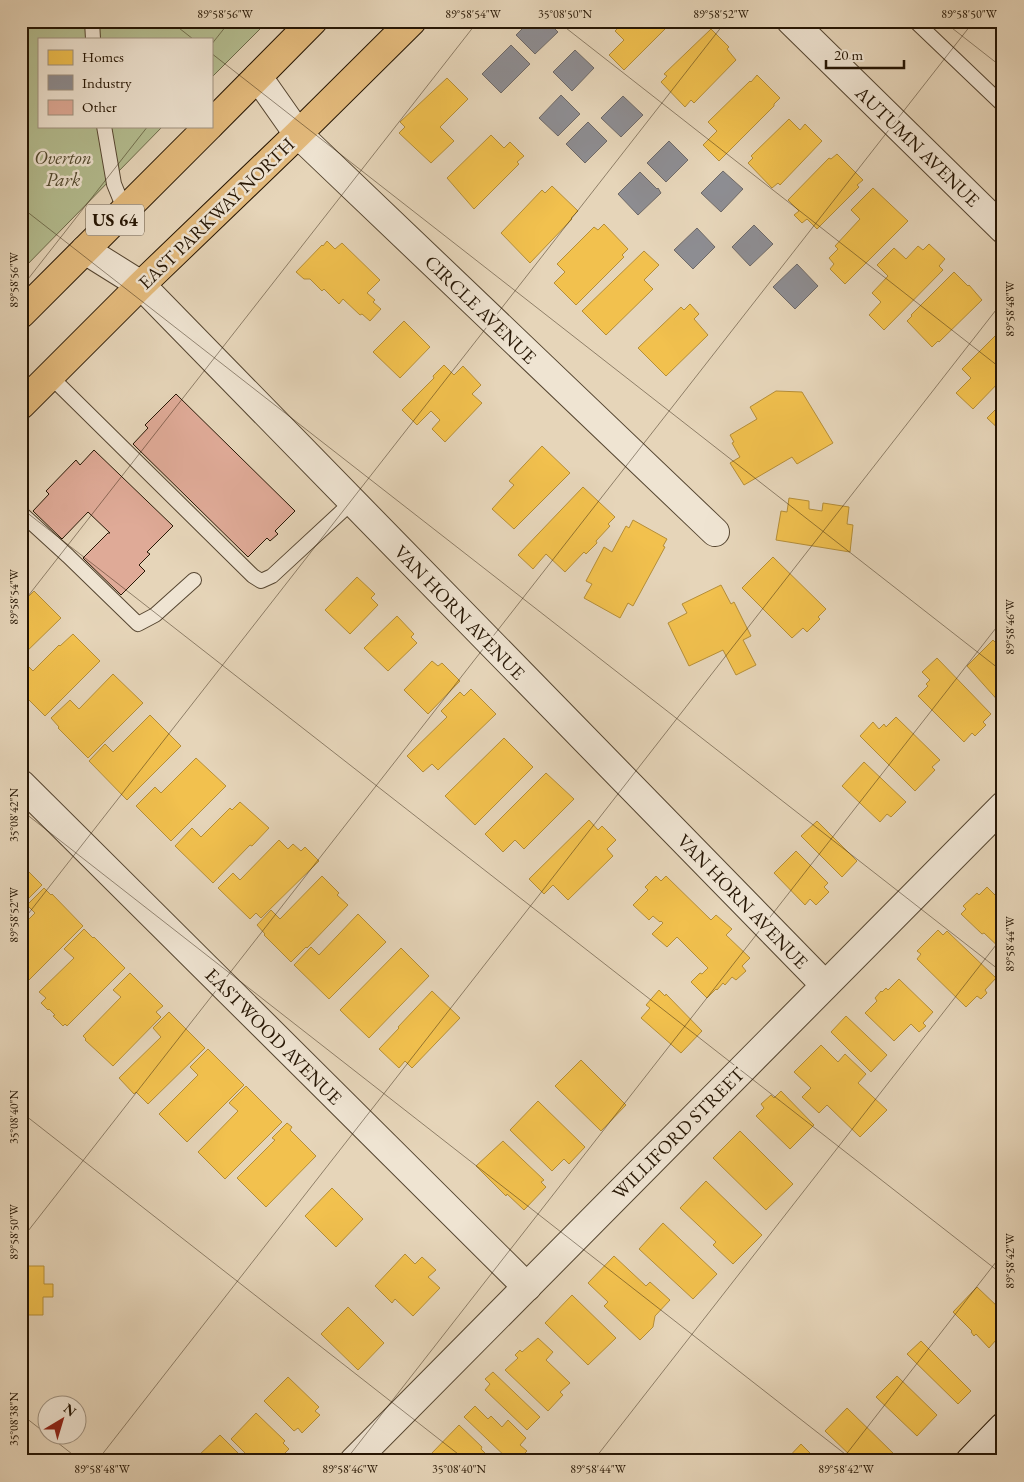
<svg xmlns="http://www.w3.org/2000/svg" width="1024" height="1482" viewBox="0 0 1024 1482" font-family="'EB Garamond',serif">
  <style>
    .green { fill: #b4bd90; stroke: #6d6a4a }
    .homes { fill: #f2c14e; stroke: #b58e38 }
    .industry { fill: #8d8d92; stroke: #6e6967 }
    .building { fill: #dfaa97; stroke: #261604 }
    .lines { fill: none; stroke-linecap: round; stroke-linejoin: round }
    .lane-casing { stroke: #564631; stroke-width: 16 }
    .street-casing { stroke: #564631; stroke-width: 30 }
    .secondary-casing { stroke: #261604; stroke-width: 30 }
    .primary-casing { stroke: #261604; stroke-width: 30 }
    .lane { stroke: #efe4d2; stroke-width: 14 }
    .street { stroke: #efe4d2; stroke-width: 28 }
    .secondary { stroke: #efe4d2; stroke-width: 28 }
    .primary { stroke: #e3ba7c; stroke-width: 28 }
    .ticks { fill: none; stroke: #261604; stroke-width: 1; stroke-opacity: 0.45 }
    .labels { text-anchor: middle; stroke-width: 5; stroke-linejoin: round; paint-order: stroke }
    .shield { fill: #efe4d2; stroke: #625442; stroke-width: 1 }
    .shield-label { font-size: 18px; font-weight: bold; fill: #261604 }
    .street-label { font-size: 19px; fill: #261604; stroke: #efe4d2 }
    .park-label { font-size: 19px; font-style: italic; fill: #51482e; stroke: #efe4d2 }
    .neatline { fill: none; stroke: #261604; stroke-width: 2 }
    .ticks-label { font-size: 12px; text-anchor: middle; fill: #261604 }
  </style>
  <rect width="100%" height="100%" fill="#e6d5b9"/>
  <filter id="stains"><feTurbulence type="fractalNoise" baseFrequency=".004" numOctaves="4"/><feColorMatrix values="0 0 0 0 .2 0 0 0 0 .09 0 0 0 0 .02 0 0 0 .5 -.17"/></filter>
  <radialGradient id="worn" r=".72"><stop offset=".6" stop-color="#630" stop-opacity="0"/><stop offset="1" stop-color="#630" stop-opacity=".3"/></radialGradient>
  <!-- green -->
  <path class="green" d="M21 21H268L211 78V39H39V126H163L21 271Z"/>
  <!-- homes -->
  <g class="homes">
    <path d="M625 21H673L624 70 609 55 624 40 615 31Z"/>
    <path d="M711 29 729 47 727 49 736 60 694 103 691 100 685 107 661 82 667 76 664 74Z"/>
    <path d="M757 75 780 98 774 104V106L719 161 703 145 717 131 708 122 750 81 751 82Z"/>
    <path d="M447 78 468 99 440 127 454 141 431 163 399 133 405 127 400 122Z"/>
    <path d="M789 119 800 130 805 124 822 141 780 185 778 183 772 188 748 163 753 158 751 156Z"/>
    <path d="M491 135 504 148 510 142 524 156 517 162 519 164 474 209 447 178Z"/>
    <path d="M837 154 863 180 857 185 859 187 817 229 807 219 802 223 794 215 799 211 788 200 829 158 831 159Z"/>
    <path d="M552 186 578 211 571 218 572 219 530 263 501 233 542 190 545 193Z"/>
    <path d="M873 188 908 221 845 284 830 269 834 264 829 258 838 249 835 246 860 219 851 210Z"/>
    <path d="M604 224 628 249 622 255 624 257 576 305 554 283 565 272 557 264 594 227 598 230Z"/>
    <path d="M327 241 335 249 342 243 380 280 367 293 375 300 373 302 381 309 370 321 362 314 360 315 343 299 339 304 324 289 322 291 310 279H304L296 272 322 245 323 246Z"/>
    <path d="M929 244 945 259 939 266 943 270 884 330 869 315 881 302 872 293 888 276 877 265 894 248 906 259 918 246 923 250Z"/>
    <path d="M644 251 659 265 644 280 653 289 606 335 582 311Z"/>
    <path d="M954 272 968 286 969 285 982 300 939 342 938 341 932 347 907 321 912 316 911 315Z"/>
    <path d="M690 304 699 314 694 319 708 335 666 376 638 348 681 307 684 310Z"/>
    <path d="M404 321 430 347 400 378 373 352Z"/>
    <path d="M1003 328V378L973 409 956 393 971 378 962 369Z"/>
    <path d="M444 365 454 375 463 366 481 385 472 394 482 403 445 442 432 429 440 420 431 411 417 425 402 410 434 378 433 376Z"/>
    <path d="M776 391 802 392 833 443 797 464 792 457 744 485 730 463 740 457 732 443 734 442 730 435 757 419 750 407Z"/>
    <path d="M1003 402V433L987 418Z"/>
    <path d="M542 446 570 473 514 529 492 509 514 485 509 481Z"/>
    <path d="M583 487 615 517 608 524 610 526 596 541 597 543 586 554 584 552 565 572 546 554 533 569 518 555Z"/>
    <path d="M789 498 809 501V509L822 511 823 503 849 507 847 524 853 525 850 552 776 540 781 511 787 512Z"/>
    <path d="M633 520 667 539 663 546 665 547 633 606 628 603 620 618 584 598 592 584 586 581 604 547 612 552 626 526 629 528Z"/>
    <path d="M773 557 826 609 818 617 820 619 807 632 803 628 792 638 742 588Z"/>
    <path d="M357 577 375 594 371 598 378 605 350 634 325 610Z"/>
    <path d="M721 585 731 604 734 602 751 636 743 640 756 665 736 675 723 650 689 666 668 623 687 613 682 604Z"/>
    <path d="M34 591 61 618 21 657V604Z"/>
    <path d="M397 616 414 634 411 637 417 643 388 671 364 648Z"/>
    <path d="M73 634 100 661 45 716 21 692V665L24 662 33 671 59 645 60 646Z"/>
    <path d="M993 640 1003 650V703L1001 704 967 666Z"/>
    <path d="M937 658 991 714 983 722 986 725 975 736 972 733 964 742 918 696 928 686 926 684 930 680 922 672Z"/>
    <path d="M432 661 438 666 442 663 460 681 428 714 404 690Z"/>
    <path d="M113 674 143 703 88 758 58 728 59 727 51 718 70 700 79 709Z"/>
    <path d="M471 689 496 714 438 770 432 764 423 772 407 756 447 717 441 711 460 692 464 696Z"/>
    <path d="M150 715 181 746 127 800 89 761 105 744 113 752Z"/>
    <path d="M896 717 940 760 932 767 935 770 915 791 860 736 873 722 879 729 884 724 886 727Z"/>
    <path d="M504 738 533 767 475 825 445 796Z"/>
    <path d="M196 758 226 786 171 841 136 806 155 787 161 793Z"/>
    <path d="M864 762 906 802 891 817 887 814 880 822 842 786Z"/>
    <path d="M546 773 574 799 524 849 515 840 503 852 485 834Z"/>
    <path d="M240 802 269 828 252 846 250 845 213 883 175 846 192 828 201 837 230 808 232 810Z"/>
    <path d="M589 820 598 830 602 826 616 840 607 849 613 856 568 900 553 885 544 894 529 879Z"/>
    <path d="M817 821 857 861 842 877 801 836Z"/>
    <path d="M279 840 288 849 293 844 301 851 305 847 319 861 261 918 256 913 250 919 218 888 233 873 240 880Z"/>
    <path d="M796 851 828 883 824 887 829 892 816 905 810 899 805 905 774 873Z"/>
    <path d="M21 864 42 885 21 906Z"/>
    <path d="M322 876 339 893 337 895 348 905 307 948 306 947 291 962 264 935 265 934 257 925 271 910 280 919Z"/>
    <path d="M656 876 661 881 666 876 711 920 716 915 732 929 726 935 750 958 742 966 746 971 736 980 732 977 725 985 723 983 717 990 716 989 707 998 691 982 700 973 702 974 708 968 677 937 667 947 652 934 663 923 661 921 660 922 653 916 649 920 633 905 648 890 645 887Z"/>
    <path d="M987 887 1003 903V951L984 933 982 934 961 914 966 909 963 906 977 893 979 895Z"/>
    <path d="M44 888 51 895 52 894 83 926 25 984 21 980V927L35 913 27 905Z"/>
    <path d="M358 914 386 942 329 999 294 965 311 947 319 955Z"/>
    <path d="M84 929 93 938 94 937 125 968 67 1026 65 1024 63 1026 53 1016 55 1015 49 1009 48 1010 41 1003 46 998 39 992 74 958 64 949Z"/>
    <path d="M938 930 943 935 947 931 996 978 985 990 987 993 981 999 977 996 966 1007 917 959 921 954 917 951Z"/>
    <path d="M401 948 429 976 369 1038 340 1010Z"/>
    <path d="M130 973 163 1006 156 1012 161 1017 113 1066 85 1040 86 1039 83 1036 121 997 113 990Z"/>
    <path d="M899 979 933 1012 923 1023 926 1026 919 1032 911 1024 894 1041 865 1013 877 1001 875 998 881 991 882 992 886 988 888 990Z"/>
    <path d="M659 990 665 996 666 994 702 1031 681 1053 641 1018 650 1008 646 1005Z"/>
    <path d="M432 991 460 1018 412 1068 405 1061 399 1068 379 1049 399 1028 398 1027Z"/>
    <path d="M169 1012 205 1048 148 1104 136 1092 134 1094 119 1078 161 1037 153 1028Z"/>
    <path d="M846 1016 887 1055 871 1072 831 1032Z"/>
    <path d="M821 1045 838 1062 845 1054 866 1074 858 1083 887 1110 860 1137 827 1105 819 1113 802 1097 811 1088 794 1072Z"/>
    <path d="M208 1049 244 1085 187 1142 159 1114 198 1075 190 1067Z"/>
    <path d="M581 1060 626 1105 601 1131 555 1086Z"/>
    <path d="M246 1086 282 1122 225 1179 198 1152 238 1111 229 1103Z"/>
    <path d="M781 1091 814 1125 790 1149 756 1116 764 1108 761 1104 771 1095 774 1098Z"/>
    <path d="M538 1101 585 1147 569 1164 564 1159 552 1171 510 1130Z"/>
    <path d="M287 1123 292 1127 290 1130 316 1156 266 1207 237 1178 275 1140 272 1138Z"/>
    <path d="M740 1131 793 1184 766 1210 713 1158Z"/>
    <path d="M503 1141 544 1180 541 1182 546 1187 524 1210 507 1194 506 1196 476 1166Z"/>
    <path d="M706 1181 762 1235 733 1264 713 1245 716 1242 680 1208Z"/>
    <path d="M332 1188 363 1219 336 1247 305 1216Z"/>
    <path d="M663 1223 717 1274 693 1299 639 1249Z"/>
    <path d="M405 1254 415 1264 422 1257 436 1270 428 1277 440 1288 413 1316 395 1299 392 1303 375 1286Z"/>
    <path d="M614 1256 646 1286 650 1282 670 1300 655 1316 653 1327 640 1340 604 1306 608 1302 588 1283Z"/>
    <path d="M21 1266H44V1284H53V1297H43V1315H21Z"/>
    <path d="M977 1287 999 1308 1000 1307 1003 1309V1341L1000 1343 996 1340 989 1348 976 1334 974 1336 971 1332 972 1331 953 1312Z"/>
    <path d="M572 1295 616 1338 588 1365 545 1323Z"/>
    <path d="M348 1307 384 1343 358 1370 321 1334Z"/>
    <path d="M538 1338 553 1352 546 1360 570 1383 560 1392 563 1395 548 1411 505 1370 518 1358 515 1355 520 1350 522 1352Z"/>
    <path d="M921 1341 971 1391 958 1404 907 1354Z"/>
    <path d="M493 1372 540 1417 527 1430 485 1390 490 1384 485 1379Z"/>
    <path d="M897 1376 937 1415 917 1436 876 1397Z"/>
    <path d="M288 1377 319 1407 315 1411 320 1415 302 1433 298 1428 294 1431 264 1401Z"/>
    <path d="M475 1406 488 1419 491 1416 502 1427 508 1420 526 1438 520 1445 527 1451 517 1461H510L464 1417Z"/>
    <path d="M847 1408 895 1455 890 1461H856L825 1431Z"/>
    <path d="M256 1413 285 1441 283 1443 289 1449 277 1461H253L231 1439Z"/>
    <path d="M459 1425 482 1447 481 1449 493 1461H439L431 1454Z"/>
    <path d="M220 1435 246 1461H200L197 1457Z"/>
    <path d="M801 1444 818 1461H785Z"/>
  </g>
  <!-- industry -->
  <g class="industry">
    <path d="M530 21H547L558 32 535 54 516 35Z"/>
    <path d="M511 45 530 64 501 93 482 74Z"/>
    <path d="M575 50 594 68 572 91 553 72Z"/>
    <path d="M561 95 580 114 558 136 539 118Z"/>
    <path d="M623 96 643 115 621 137 601 118Z"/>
    <path d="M588 122 607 141 585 163 566 144Z"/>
    <path d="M669 141 688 160 666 182 647 163Z"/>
    <path d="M723 171 743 189 721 212 701 193Z"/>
    <path d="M640 172 657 189 658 188 661 193 638 215 618 194Z"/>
    <path d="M754 225 773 244 750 266 732 247Z"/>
    <path d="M697 228 715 247 693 269 674 250Z"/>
    <path d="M797 264 818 286 795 309 773 287Z"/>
  </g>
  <!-- building -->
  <g class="building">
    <path d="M176 394 295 511 275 531 278 534 270 541 267 538 248 557 133 444 148 428 145 425Z"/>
    <path d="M94 450 173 526 147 552 150 554 139 565 145 571 121 595 83 558 108 533H110L88 512 62 539 33 511 49 494 46 491 76 460 80 465Z"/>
  </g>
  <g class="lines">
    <!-- lane casing -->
    <g class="lane-casing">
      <g id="lane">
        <path d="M92 21 93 39"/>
        <path d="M915 21 1003 105"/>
        <path d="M104 126 114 184 125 211"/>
        <path d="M50 376 253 576 261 581 272 576 352 502"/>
        <path d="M21 513 68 556 138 624 155 615 194 580"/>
      </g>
    </g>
    <!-- street casing -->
    <g class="street-casing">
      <g id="street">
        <path d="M791 21 1003 229"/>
        <path d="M258 77 298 134 715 532"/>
        <path d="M85 250 141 285 825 985"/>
        <path d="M21 784 527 1287"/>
        <path d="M354 1461 1003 806"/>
      </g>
    </g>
    <!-- secondary casing -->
    <g class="secondary-casing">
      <path id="secondary" d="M970 1461 1003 1427"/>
    </g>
    <!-- primary casing -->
    <g class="primary-casing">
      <g id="primary">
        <path d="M211 124 313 21"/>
        <path d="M21 314 209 126"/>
        <path d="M21 405 141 285 298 134 412 21"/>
      </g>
    </g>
    <!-- lane -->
    <use href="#lane" class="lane"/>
    <!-- street -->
    <use href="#street" class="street"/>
    <!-- secondary -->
    <use href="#secondary" class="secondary"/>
    <!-- primary -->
    <use href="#primary" class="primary"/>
  </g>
  <!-- ticks -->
  <path class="ticks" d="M170 21 193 39M557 21 1003 370M943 21 1003 68M211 45 230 21M211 53 1003 672M21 207 1003 973M21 288 148 126M21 508 1003 1275M21 605 478 21M21 810 854 1461M21 923 726 21M21 1112 467 1461M21 1240 974 21M21 1414 81 1461M97 1461 1003 301M345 1461 1003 619M593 1461 1003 936M841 1461 1003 1253"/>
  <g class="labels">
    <!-- shield labels -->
    <rect class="shield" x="86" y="204.5" width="58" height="31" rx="4"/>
    <g class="shield-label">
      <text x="115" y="226">US 64</text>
    </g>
    <!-- street labels -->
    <g class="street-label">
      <text transform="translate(918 146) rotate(44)" y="7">AUTUMN AVENUE</text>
      <text transform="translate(216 213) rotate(-44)" y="7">EAST PARKWAY NORTH</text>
      <text transform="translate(481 309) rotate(44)" y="7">CIRCLE AVENUE</text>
      <text transform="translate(460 612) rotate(46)" y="7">VAN HORN AVENUE</text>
      <text transform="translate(743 901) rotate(46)" y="7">VAN HORN AVENUE</text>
      <text transform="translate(274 1036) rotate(45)" y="7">EASTWOOD AVENUE</text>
      <text transform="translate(678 1133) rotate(-45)" y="7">WILLIFORD STREET</text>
    </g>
    <!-- park labels -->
    <g class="park-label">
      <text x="63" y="164">Overton<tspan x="63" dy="22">Park</tspan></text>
    </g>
  </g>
  <!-- margin -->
  <rect width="1024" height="1482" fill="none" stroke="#e6d5b9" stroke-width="55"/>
  <!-- legend -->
  <rect x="38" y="38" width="175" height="90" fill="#efe4d2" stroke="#9f9280"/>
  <rect x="48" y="50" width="25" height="15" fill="#f2c14e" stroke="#9f9280"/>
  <text x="82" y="62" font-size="15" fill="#261604">Homes</text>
  <rect x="48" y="75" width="25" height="15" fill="#8d8d92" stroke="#9f9280"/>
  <text x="82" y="88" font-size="15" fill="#261604">Industry</text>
  <rect x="48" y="100" width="25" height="15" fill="#dfaa97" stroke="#9f9280"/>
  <text x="82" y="112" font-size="15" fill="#261604">Other</text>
  <!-- north arrow -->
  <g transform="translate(62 1420) rotate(38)"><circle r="24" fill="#efe4d2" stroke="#9f9280"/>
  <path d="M0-4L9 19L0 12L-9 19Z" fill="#8f2418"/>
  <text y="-8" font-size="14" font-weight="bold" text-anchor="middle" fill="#261604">N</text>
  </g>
  <!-- scale -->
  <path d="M826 60v8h78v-8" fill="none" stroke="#261604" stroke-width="2.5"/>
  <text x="834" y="60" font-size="15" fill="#261604" stroke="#efe4d2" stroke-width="4" paint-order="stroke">20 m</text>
  <rect x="28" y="28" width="968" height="1426" class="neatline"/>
  <g class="ticks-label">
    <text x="225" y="18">89°58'56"W</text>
    <text x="473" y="18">89°58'54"W</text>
    <text x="565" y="18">35°08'50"N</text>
    <text x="721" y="18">89°58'52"W</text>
    <text x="969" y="18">89°58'50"W</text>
    <text transform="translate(14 280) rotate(-90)" y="4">89°58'56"W</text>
    <text transform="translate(1010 309) rotate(-90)" y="4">89°58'48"W</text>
    <text transform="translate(14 597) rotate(-90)" y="4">89°58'54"W</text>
    <text transform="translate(1010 627) rotate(-90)" y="4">89°58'46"W</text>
    <text transform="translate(14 815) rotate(-90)" y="4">35°08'42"N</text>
    <text transform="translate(14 915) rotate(-90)" y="4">89°58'52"W</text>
    <text transform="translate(1010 944) rotate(-90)" y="4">89°58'44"W</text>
    <text transform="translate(14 1117) rotate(-90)" y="4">35°08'40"N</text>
    <text transform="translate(14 1232) rotate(-90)" y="4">89°58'50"W</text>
    <text transform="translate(1010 1261) rotate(-90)" y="4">89°58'42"W</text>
    <text transform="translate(14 1419) rotate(-90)" y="4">35°08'38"N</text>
    <text x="102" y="1473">89°58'48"W</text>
    <text x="350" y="1473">89°58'46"W</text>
    <text x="459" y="1473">35°08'40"N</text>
    <text x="598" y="1473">89°58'44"W</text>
    <text x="846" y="1473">89°58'42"W</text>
  </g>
  <rect width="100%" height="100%" filter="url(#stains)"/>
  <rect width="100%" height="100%" fill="url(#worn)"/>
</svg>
